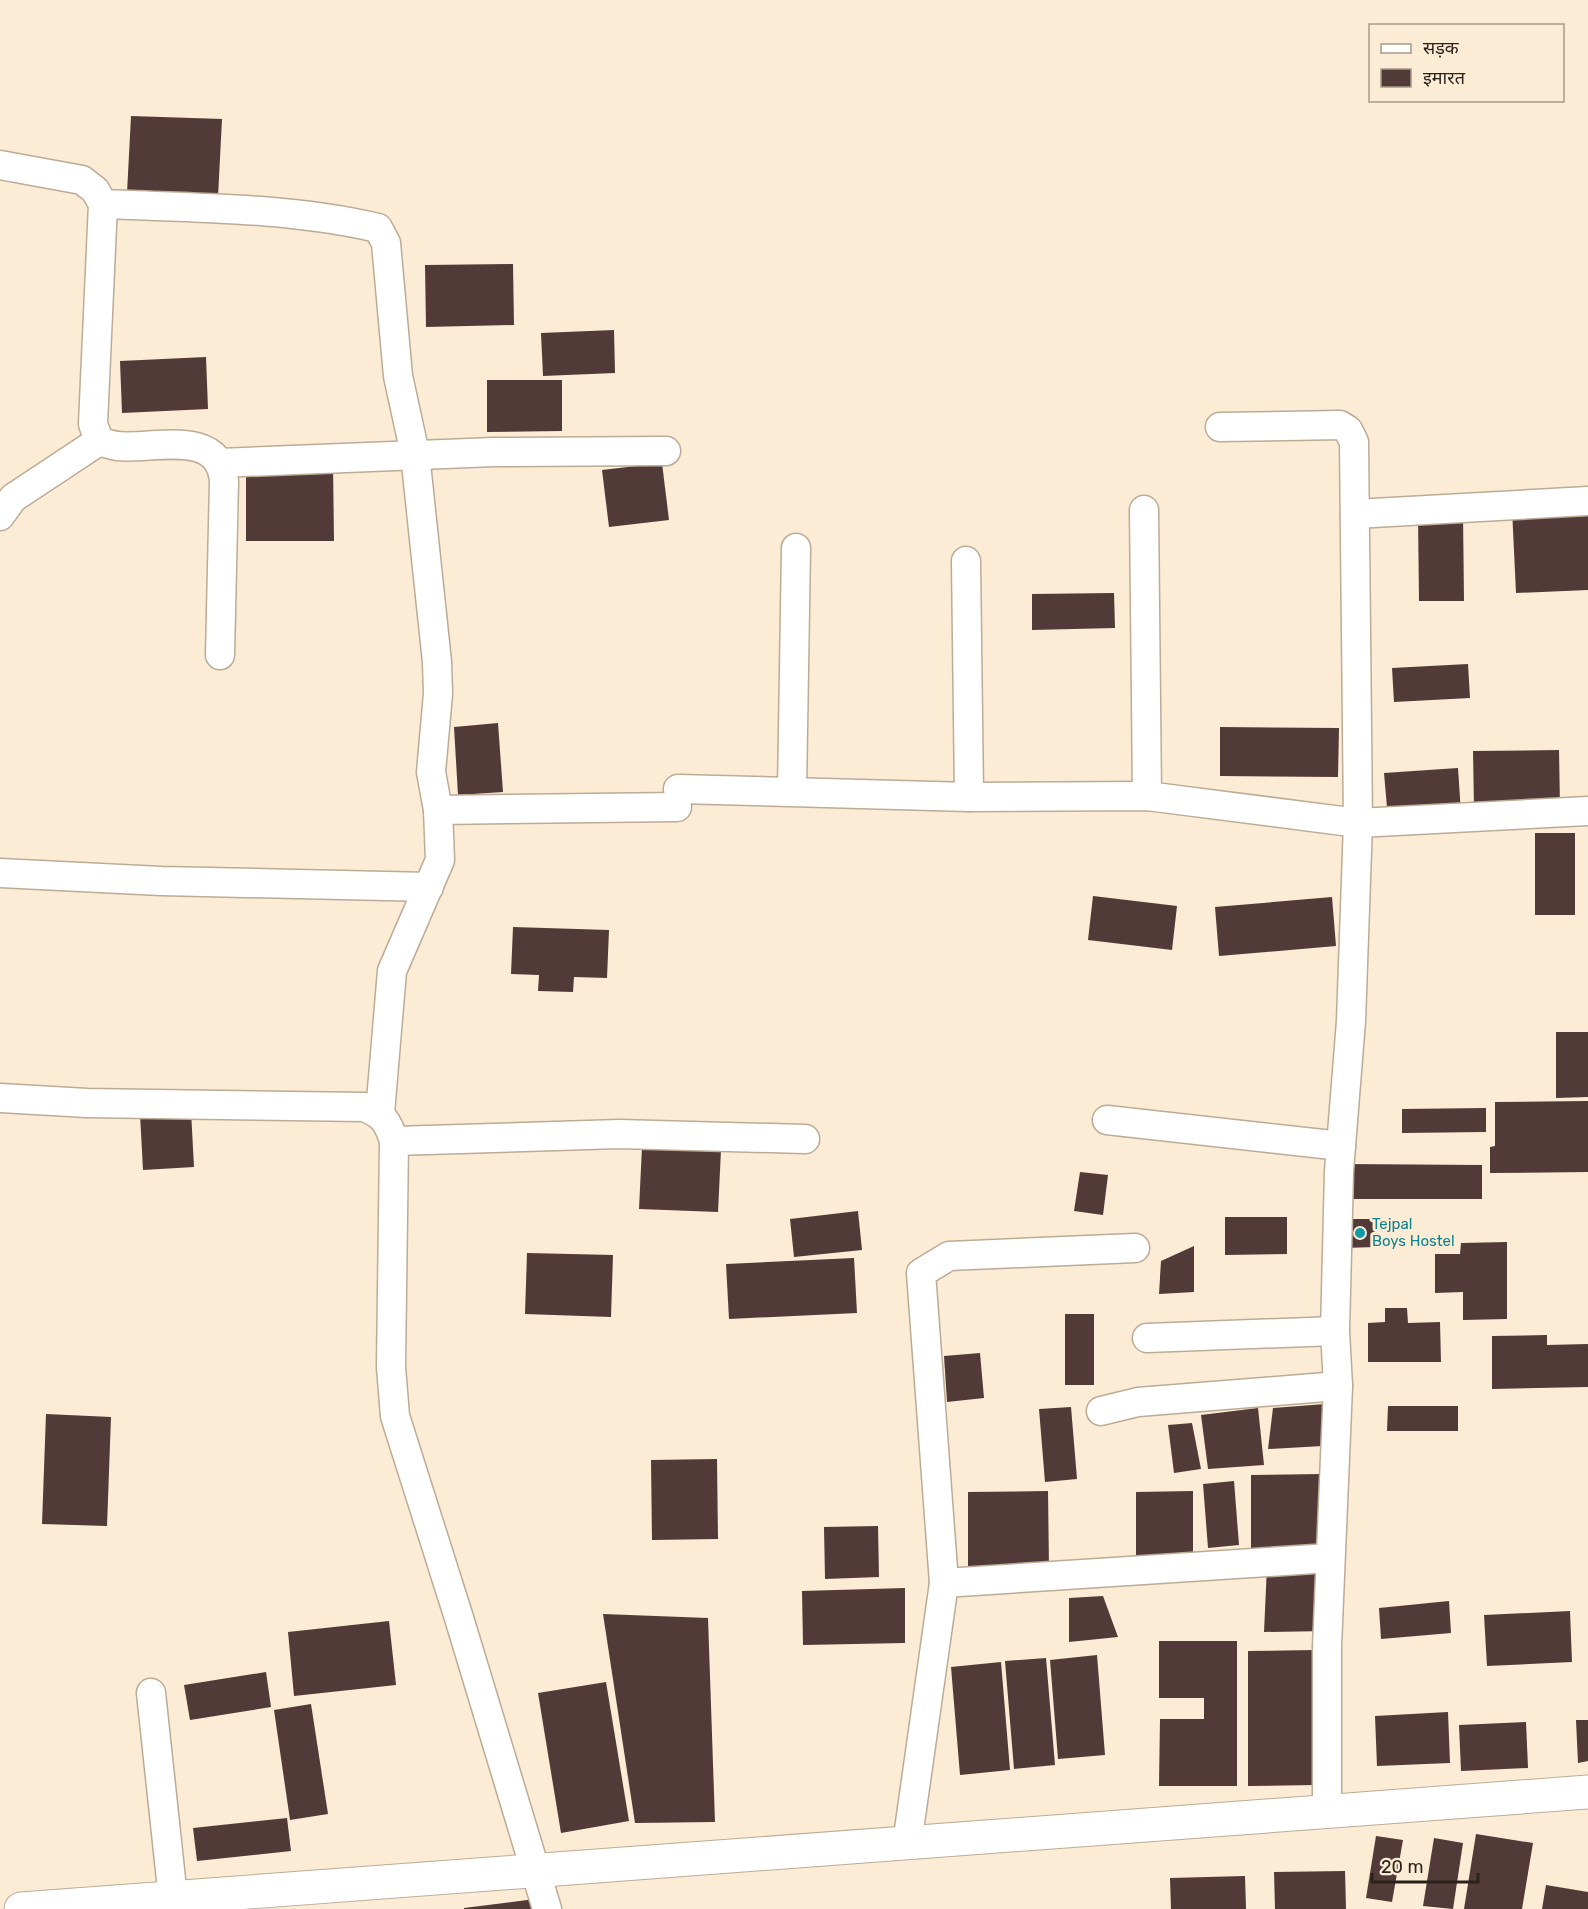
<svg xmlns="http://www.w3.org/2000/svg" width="1588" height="1909" viewBox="0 0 1588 1909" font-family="Rubik,'Noto Sans Devanagari',sans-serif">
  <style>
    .building { fill: #523a38 }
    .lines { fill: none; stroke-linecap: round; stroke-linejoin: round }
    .street-casing { stroke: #bcab96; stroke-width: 31 }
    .secondary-casing { stroke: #bcab96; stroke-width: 35 }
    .street { stroke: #fff; stroke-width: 28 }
    .secondary { stroke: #fff; stroke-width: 33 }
    .culture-dot { fill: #0f9aa8; stroke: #fcebd5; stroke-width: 2 }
    .labels { text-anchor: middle; stroke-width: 6; stroke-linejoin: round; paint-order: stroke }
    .culture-label { font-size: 15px; fill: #0d838f; stroke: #fcebd5; text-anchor: start }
  </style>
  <rect width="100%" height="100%" fill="#fcebd5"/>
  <!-- building -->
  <g class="building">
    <path d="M131 116 222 119 218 197 127 193Z"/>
    <path d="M513 264 514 325 426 327 425 265Z"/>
    <path d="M614 330 615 373 543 376 541 333Z"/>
    <path d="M206 357 208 409 122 413 120 361Z"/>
    <path d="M487 380H562V431L487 432Z"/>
    <path d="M662 463 669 520 609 527 602 470Z"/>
    <path d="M333 464 334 541H246V465Z"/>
    <path d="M1588 506V590L1516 593 1512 509Z"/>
    <path d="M1418 514H1463L1464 601H1419Z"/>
    <path d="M1114 593 1115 628 1032 630V594Z"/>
    <path d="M1468 664 1470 698 1394 702 1392 668Z"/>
    <path d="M498 723 503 792 458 795 454 727Z"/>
    <path d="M1220 727 1339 728 1338 777 1220 776Z"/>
    <path d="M1559 750 1560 807 1474 809 1473 751Z"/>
    <path d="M1458 768 1461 813 1388 819 1384 773Z"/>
    <rect x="1535" y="833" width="40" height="82"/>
    <path d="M1093 896 1177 906 1172 950 1088 940Z"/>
    <path d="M1332 897 1336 946 1219 956 1215 907Z"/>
    <path d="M513 927 609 930 607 978 574 977 573 992 538 991 539 975 511 974Z"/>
    <path d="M1556 1032H1588V1097L1556 1098Z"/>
    <path d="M1588 1101V1172L1490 1173V1147L1495 1146V1102Z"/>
    <path d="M1486 1108V1132L1402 1133V1109Z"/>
    <path d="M191 1111 194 1167 143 1170 140 1114Z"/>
    <path d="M642 1147 721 1150 718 1212 639 1209Z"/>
    <path d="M1344 1164 1482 1165V1199H1345Z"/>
    <path d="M1080 1172 1108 1175 1103 1215 1074 1211Z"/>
    <path d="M858 1211 862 1250 794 1257 790 1219Z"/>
    <path d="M1225 1217H1287V1254L1225 1255Z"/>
    <path d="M1343 1219H1376V1247L1343 1248Z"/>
    <path d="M1507 1242V1319L1463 1320V1292L1435 1293V1254H1460L1461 1243Z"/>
    <path d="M1194 1246V1292L1159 1294 1161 1261Z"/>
    <path d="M527 1253 613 1255 611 1317 525 1314Z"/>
    <path d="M854 1258 857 1313 729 1319 726 1264Z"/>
    <path d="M1385 1308H1407L1408 1323 1440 1322 1441 1362H1368V1323L1385 1322Z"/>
    <rect x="1065" y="1314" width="29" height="71"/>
    <path d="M1547 1335V1345L1588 1344V1387L1492 1389V1336Z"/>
    <path d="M980 1353 984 1398 947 1402 944 1356Z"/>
    <path d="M1325 1404 1323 1446 1268 1449 1273 1408Z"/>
    <path d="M1388 1406H1458V1431H1387Z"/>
    <path d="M1071 1407 1077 1479 1045 1482 1039 1409Z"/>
    <path d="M1258 1408 1264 1465 1208 1469 1201 1415Z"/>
    <path d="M46 1414 111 1417 107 1526 42 1524Z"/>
    <path d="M1192 1423 1201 1469 1174 1473 1168 1425Z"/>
    <path d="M717 1459 718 1539 652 1540 651 1460Z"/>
    <path d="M1322 1474 1323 1551 1251 1552V1475Z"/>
    <path d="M1234 1481 1239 1545 1208 1548 1203 1484Z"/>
    <path d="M1048 1491 1049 1568H968V1492Z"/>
    <path d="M1193 1491V1562L1136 1563V1492Z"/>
    <path d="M878 1526 879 1577 825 1579 824 1527Z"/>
    <path d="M1267 1566 1318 1569 1327 1631 1264 1632Z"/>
    <path d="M905 1588V1643L803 1645 802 1591Z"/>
    <path d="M1103 1596 1118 1637 1069 1642V1598Z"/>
    <path d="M1449 1601 1451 1633 1381 1639 1379 1608Z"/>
    <path d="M1570 1611 1572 1662 1487 1666 1484 1615Z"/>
    <path d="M603 1614 708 1618 715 1822 635 1823Z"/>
    <path d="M389 1621 396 1685 294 1696 288 1632Z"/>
    <path d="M1159 1641H1237V1786H1159L1160 1719H1204V1698H1159Z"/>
    <path d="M1315 1650V1785L1248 1786V1651Z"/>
    <path d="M1097 1655 1105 1755 1058 1759 1050 1660Z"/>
    <path d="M1046 1658 1055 1765 1014 1769 1005 1661Z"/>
    <path d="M1001 1662 1010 1770 960 1775 951 1667Z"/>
    <path d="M266 1672 271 1707 190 1720 184 1685Z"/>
    <path d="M606 1682 629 1821 561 1833 538 1693Z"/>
    <path d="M311 1704 328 1814 290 1820 274 1710Z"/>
    <path d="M1448 1712 1450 1763 1377 1766 1375 1716Z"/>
    <path d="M1576 1720H1588V1761L1578 1763Z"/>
    <path d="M1526 1722 1528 1768 1461 1771 1459 1725Z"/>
    <path d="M287 1818 291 1851 197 1861 193 1828Z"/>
    <path d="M1476 1834 1533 1843 1522 1909H1464Z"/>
    <path d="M1376 1836 1403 1840 1392 1902 1366 1898Z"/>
    <path d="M1434 1838 1463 1843 1453 1909 1423 1906Z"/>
    <path d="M1345 1871 1346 1909H1275L1274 1872Z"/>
    <path d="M1245 1876 1246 1909H1171L1170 1878Z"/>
    <path d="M1546 1885 1588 1892V1909H1542Z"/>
    <path d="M535 1899 537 1909H464V1908Z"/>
  </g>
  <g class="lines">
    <!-- street casing -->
    <g class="street-casing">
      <g id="street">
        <path d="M0 165 82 180 95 190 103 204 93 424 99 441C105 443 111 445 117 446 153 450 219 427 224 481L220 655"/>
        <path d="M103 204C194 208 288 207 378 228L386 243 398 376 415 454 437 662 438 694 431 772 438 810 440 860 392 971 380 1113"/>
        <path d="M1220 427 1340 425 1348 430 1354 442 1358 823 1351 1021 1339 1171 1335 1331 1338 1386 1327 1647V1812"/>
        <path d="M220 463 494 452 666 451"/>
        <path d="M1144 510 1147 796"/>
        <path d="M1355 514 1588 501"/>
        <path d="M0 516 13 498 99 441"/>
        <path d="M966 561 969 797"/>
        <path d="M678 789 969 797 1147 796 1358 823 1588 811"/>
        <path d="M792 791 796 548"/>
        <path d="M438 810 677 807"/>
        <path d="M0 873 161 881 429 887"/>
        <path d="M0 1098 87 1103 364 1107C383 1114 388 1122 394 1141L391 1367 395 1416 459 1618 547 1909"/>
        <path d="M1107 1120 1341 1146"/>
        <path d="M394 1141 619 1134 805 1139"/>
        <path d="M1147 1338 1335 1331"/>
        <path d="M1101 1411 1138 1402 1338 1386"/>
        <path d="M944 1583 1330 1558"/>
        <path d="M151 1693 173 1898"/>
        <path d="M907 1844 944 1583 921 1273 949 1256 1135 1248"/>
      </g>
    </g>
    <!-- secondary casing -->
    <g class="secondary-casing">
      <path id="secondary" d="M21 1909 1588 1792"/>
    </g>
    <!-- street -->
    <use href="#street" class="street"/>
    <!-- secondary -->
    <use href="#secondary" class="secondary"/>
  </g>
  <!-- markers -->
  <circle class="culture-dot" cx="1360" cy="1233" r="6"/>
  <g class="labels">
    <!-- culture labels -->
    <g class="culture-label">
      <text x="1372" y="1229">Tejpal<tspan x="1372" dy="17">Boys Hostel</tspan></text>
    </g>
  </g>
  <!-- legend -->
  <rect x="1369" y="24" width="195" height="78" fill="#fcebd5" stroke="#a89b8b" stroke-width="1.5"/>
  <rect x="1381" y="44" width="30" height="9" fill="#ffffff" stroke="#a89b8b" stroke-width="1.5"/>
  <text x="1423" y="54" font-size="18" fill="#2a231b">सड़क</text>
  <rect x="1381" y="69" width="30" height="18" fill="#523a38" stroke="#a89b8b" stroke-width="1.5"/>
  <text x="1423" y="84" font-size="18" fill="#2a231b">इमारत</text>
  <!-- scale -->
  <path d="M1372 1873v9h106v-9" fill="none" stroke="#2a231b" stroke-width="3"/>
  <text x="1381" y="1873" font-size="18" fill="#2a231b" stroke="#fcebd5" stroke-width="4.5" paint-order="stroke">20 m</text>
</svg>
